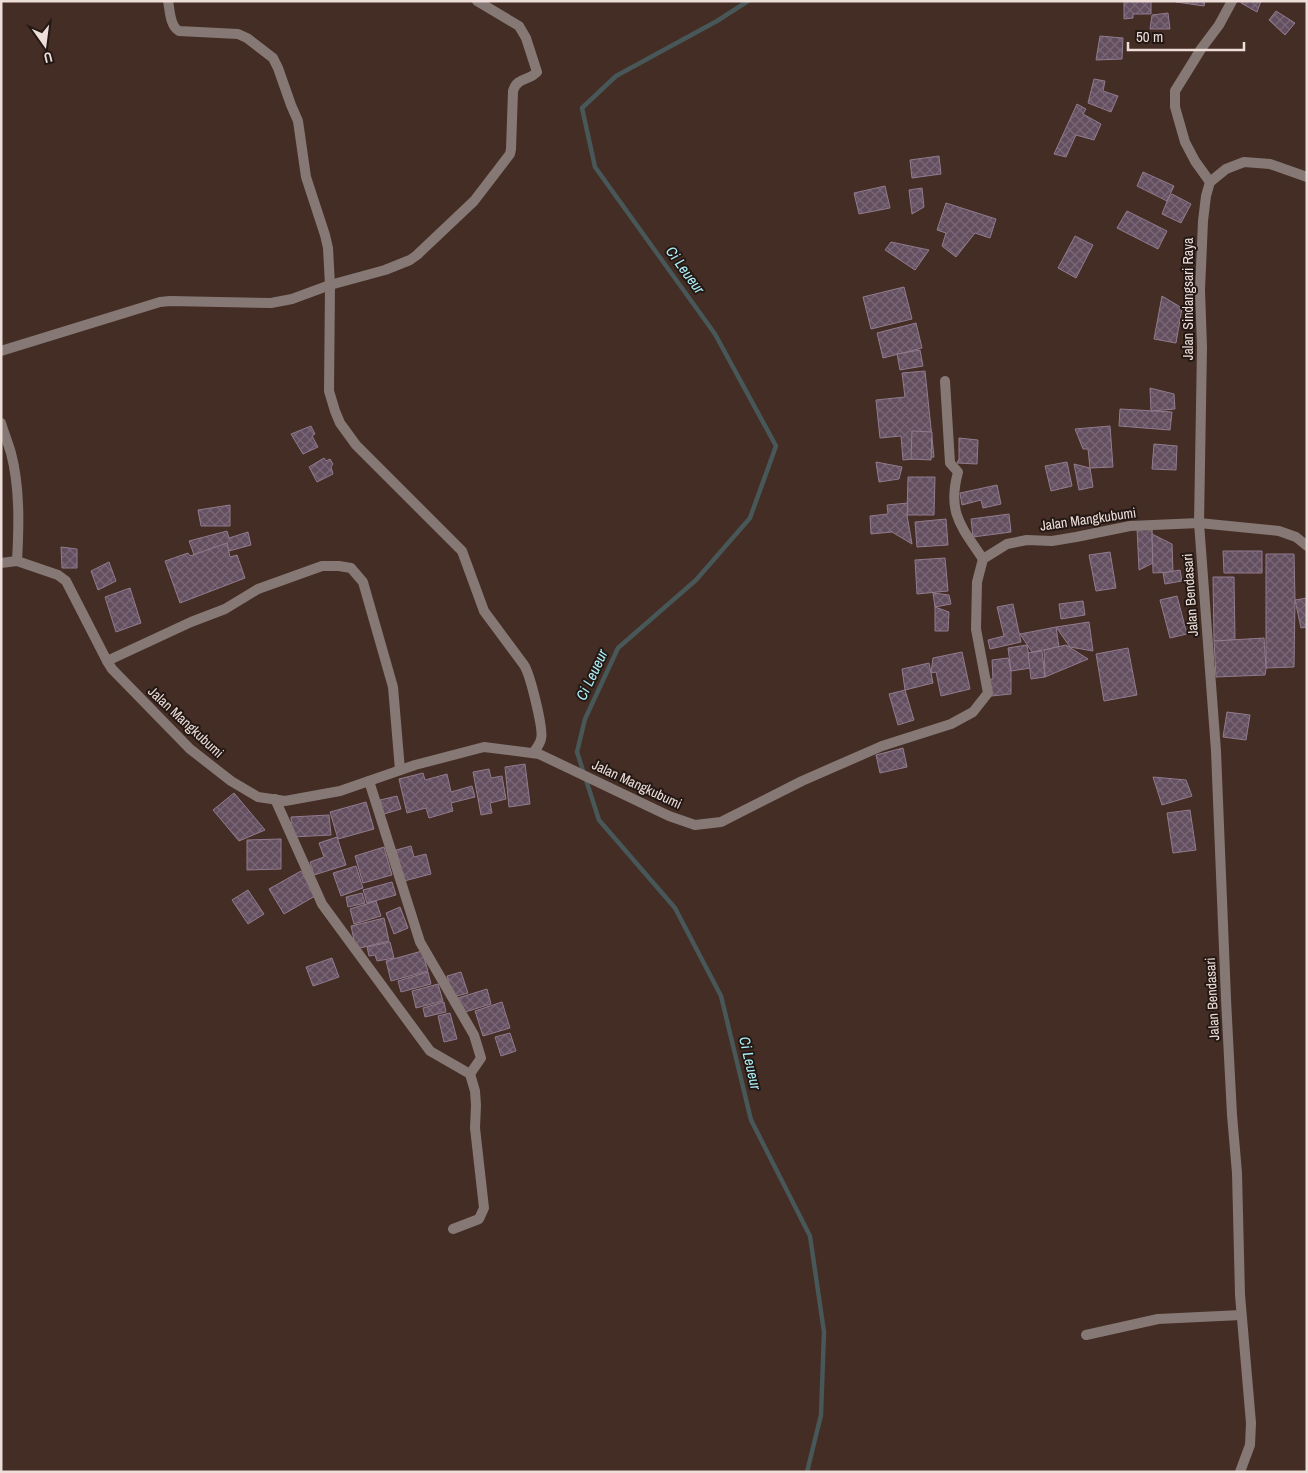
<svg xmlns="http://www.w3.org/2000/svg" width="1308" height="1473" viewBox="0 0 1308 1473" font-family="'Archivo Narrow',sans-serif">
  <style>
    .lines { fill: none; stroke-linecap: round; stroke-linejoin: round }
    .stream { stroke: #485758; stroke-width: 4.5 }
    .building { fill: url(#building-cross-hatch); stroke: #917b8e }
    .street { stroke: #857875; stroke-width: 10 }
    .labels { text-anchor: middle; stroke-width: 4; stroke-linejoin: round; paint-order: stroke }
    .street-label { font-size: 14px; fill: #eeded9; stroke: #231814 }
    .water-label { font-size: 15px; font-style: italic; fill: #aaeff8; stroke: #231814 }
  </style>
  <defs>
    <pattern id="building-cross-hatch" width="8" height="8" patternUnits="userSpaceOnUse" patternTransform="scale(1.25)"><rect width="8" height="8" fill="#634f60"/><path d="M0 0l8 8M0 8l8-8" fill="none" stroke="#7a6876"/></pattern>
  </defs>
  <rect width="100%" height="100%" fill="#442d24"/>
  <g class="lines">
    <!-- stream -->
    <path class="stream" d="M748 1 717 21 616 76 582 108 595 167 715 334 776 446 750 518 696 580 618 648 585 719 577 752 599 820 675 908 721 996 751 1120 810 1236 824 1332 821 1415 807 1472"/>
  </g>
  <!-- building -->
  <g class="building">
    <path d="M1124 1H1151V14H1133V18L1124 19Z"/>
    <path d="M1205 1 1204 6 1176 2V1Z"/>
    <path d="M1242 1H1261L1257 12 1241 3Z"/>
    <path d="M1276 11 1295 23 1285 35 1269 20Z"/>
    <path d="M1168 13 1170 29H1150L1152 15Z"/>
    <path d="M1100 36 1123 38 1122 59 1096 60Z"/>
    <path d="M1094 79 1105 81 1103 91 1118 96 1111 112 1088 103Z"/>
    <path d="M1077 104 1086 109 1083 114 1101 124 1094 140 1076 135 1066 157 1054 154Z"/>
    <path d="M939 156 941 174 912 178 910 160Z"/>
    <path d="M1143 172 1174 186 1167 201 1137 186Z"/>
    <path d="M885 186 890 208 859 214 854 193Z"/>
    <path d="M922 188 924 207 912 214 909 190Z"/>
    <path d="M1172 194 1191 204 1181 223 1162 214 1168 199Z"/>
    <path d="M946 203 996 219 990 238 975 233 956 257 942 246 946 233 937 230Z"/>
    <path d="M1127 211 1167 231 1158 249 1117 228Z"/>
    <path d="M1075 236 1093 245 1076 278 1058 268Z"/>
    <path d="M891 242 929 250 915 270 885 250Z"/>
    <path d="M904 287 912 319 871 329 863 297Z"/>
    <path d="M1162 296 1182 308 1176 343 1154 339Z"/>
    <path d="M916 323 922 348 883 358 877 333Z"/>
    <path d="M920 350 923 366 900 370 897 354Z"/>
    <path d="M925 371 934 457 903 460 901 436 880 438 876 400 905 397 902 373Z"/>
    <path d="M1150 388 1174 394 1175 409 1151 411Z"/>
    <path d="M1120 409 1172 412 1170 430 1119 426Z"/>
    <path d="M311 426 315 434 312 436 318 447 303 454 291 434Z"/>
    <path d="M1110 426 1113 467 1090 468 1088 449H1083L1075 429Z"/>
    <path d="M912 431 932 432 931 460 911 459Z"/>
    <path d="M959 438 978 440 977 464 957 463 959 459Z"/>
    <path d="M1154 444 1177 446 1176 470 1152 469Z"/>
    <path d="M324 458 326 461 330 459 333 464 331 467 333 474 317 482 309 467Z"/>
    <path d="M876 462 902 467 899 479 879 482Z"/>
    <path d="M1067 462 1072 486 1051 491 1045 466Z"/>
    <path d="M1074 464 1090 468 1093 487 1079 490Z"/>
    <path d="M908 477H935L934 515H907Z"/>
    <path d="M997 485 1001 504 983 508 981 500 962 505 960 493Z"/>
    <path d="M908 503 907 515 912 544 892 532 871 534 870 516 888 514 887 505Z"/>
    <path d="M230 505V526H201L198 510Z"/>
    <path d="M1009 514 1011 532 973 537 971 519Z"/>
    <path d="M946 519 948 545 917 547 915 522Z"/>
    <path d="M1152 527 1153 563 1139 570 1137 528Z"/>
    <path d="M227 531 229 538 248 532 251 545 196 560 189 541Z"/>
    <path d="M1152 534 1172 544 1173 572 1153 573Z"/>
    <path d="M227 543 230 557 237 555 245 578 180 603 165 561 188 553 190 556Z"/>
    <path d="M61 547 77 549V568H62Z"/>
    <path d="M1223 551H1262V573H1224Z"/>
    <path d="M1110 552 1116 588 1096 591 1089 555Z"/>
    <path d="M1266 554H1294L1295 600 1294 667 1266 668Z"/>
    <path d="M945 558 948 591 917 594 915 560Z"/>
    <path d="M109 562 116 581 98 590 91 571Z"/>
    <path d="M1180 570 1182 581 1165 584 1163 573Z"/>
    <path d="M1213 577H1234L1235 640 1214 641Z"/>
    <path d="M130 588 141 623 116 632 105 597Z"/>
    <path d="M933 593 949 595 951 604 935 607Z"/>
    <path d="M1177 596 1187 634 1170 638 1160 600Z"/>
    <path d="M1307 598V627L1301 628 1295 600Z"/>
    <path d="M1083 601 1085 615 1061 619 1059 604Z"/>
    <path d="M1013 604 1021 642 990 649 988 640 1004 636 997 607Z"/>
    <path d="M935 607 949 612 948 631H935Z"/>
    <path d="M1089 622 1093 651 1070 647 1056 627Z"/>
    <path d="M1056 627 1059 647 1032 652 1020 634Z"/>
    <path d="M1264 638 1266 668 1265 675 1216 677 1214 641Z"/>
    <path d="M1027 645 1031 668 1011 671 1008 648Z"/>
    <path d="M1066 645 1088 659 1045 677 1044 650Z"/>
    <path d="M1128 648 1137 695 1104 701 1096 654Z"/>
    <path d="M1042 651 1045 677 1031 679 1028 653Z"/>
    <path d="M962 652 970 689 941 696 936 672 931 673 933 658Z"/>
    <path d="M1008 658 1011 671V694L991 696 989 679H993L992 660Z"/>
    <path d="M929 663 933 683 905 690 902 669Z"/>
    <path d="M905 690 914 720 898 725 889 694Z"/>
    <path d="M1227 712 1250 715 1246 740 1223 737Z"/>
    <path d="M903 748 907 767 880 773 876 755Z"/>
    <path d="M525 764 530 804 509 807 505 767Z"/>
    <path d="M489 769 491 778 502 776 506 799 490 803 492 813 481 815 473 772Z"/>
    <path d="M423 773 425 780 447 774 451 792 472 786 475 797 451 803 453 811 429 818 426 808 407 813 399 779Z"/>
    <path d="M1153 777 1186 780 1192 796 1162 805Z"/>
    <path d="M234 793 265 830 239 841 213 810Z"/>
    <path d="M397 796 401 809 384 814 380 800Z"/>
    <path d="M366 802 374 829 338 839 330 812Z"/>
    <path d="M1190 810 1196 850 1173 853 1167 813Z"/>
    <path d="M329 815 331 835 292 837 291 817Z"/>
    <path d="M337 837 346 865 314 875 310 862 324 857 319 843Z"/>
    <path d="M281 839V869L247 870V840Z"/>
    <path d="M411 846 414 857 426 854 431 874 404 881 396 850Z"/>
    <path d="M384 847 392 875 363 883 355 856Z"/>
    <path d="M356 866 363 888 341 896 333 873Z"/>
    <path d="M301 871 315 896 284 914 269 889Z"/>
    <path d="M392 882 396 895 367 903 363 890Z"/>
    <path d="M248 890 264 914 248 924 232 900Z"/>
    <path d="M362 893 365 903 348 907 346 897Z"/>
    <path d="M376 901 381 916 354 924 350 909Z"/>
    <path d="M400 907 408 928 394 934 386 913Z"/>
    <path d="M384 918 389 941 356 949 351 926Z"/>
    <path d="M390 942 394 958 377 961 375 955 369 956 367 947Z"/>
    <path d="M422 951 428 971 391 981 386 961Z"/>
    <path d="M332 958 339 977 313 986 306 967Z"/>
    <path d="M428 972 431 984 401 992 398 981Z"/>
    <path d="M461 972 468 993 453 997 447 976Z"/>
    <path d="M438 984 443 1001 416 1008 412 991Z"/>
    <path d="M487 989 491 1004 462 1013 458 998Z"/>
    <path d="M444 1002 446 1012 425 1017 423 1008Z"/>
    <path d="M502 1002 510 1028 483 1036 475 1011Z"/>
    <path d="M450 1013 457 1039 444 1042 438 1016Z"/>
    <path d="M510 1033 516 1051 501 1056 495 1037Z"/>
  </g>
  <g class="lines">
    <!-- street -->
    <g class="street">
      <path d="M168 1C170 11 170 26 179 31L238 34 247 38 273 58 278 68 291 105 298 121 306 177 325 235 328 248 330 285 329 391 335 411 340 423 356 445 462 551 484 611 524 665C530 674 544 730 541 739 540 744 536 749 533 753"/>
      <path d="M1210 182 1195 161 1185 142 1175 107V91L1201 49 1219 25 1232 1"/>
      <path d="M1 351 160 302 170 301 271 303 292 299 330 285 385 270 410 260 417 255 474 201 510 154 511 149 513 91C517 77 529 81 537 72L526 38 519 26 477 1"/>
      <path d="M945 381 950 463 958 472C947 513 961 526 983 559"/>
      <path d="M1 423C4 433 8 443 11 453 20 487 19 526 17 561"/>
      <path d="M1 563 17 561 58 575 66 581 107 661 112 669 190 749 231 781 258 797 285 801 340 791 415 765 484 747 539 754 669 816 695 825 721 822 802 781 882 746 951 724 973 712 988 693 976 629 977 582 983 559 1007 544 1027 540 1052 541 1076 537 1130 526 1199 523 1279 531 1296 537 1307 546"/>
      <path d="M107 661 191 622 225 609 258 589 322 566H339L351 568 363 582 393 687 400 770"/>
      <path d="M369 781 420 942 474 1035 481 1058 470 1074"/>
      <path d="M275 799 322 904 430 1051 470 1074 475 1091 476 1105 475 1128 484 1208 479 1219 453 1229"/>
      <path d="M1086 1335 1158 1319 1241 1315"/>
      <path d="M1240 1472 1250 1445 1251 1423 1240 1295 1237 1173 1232 1115 1226 999 1216 751 1199 523 1202 347 1200 290 1203 221 1206 196 1210 182 1226 169 1244 162 1270 164 1307 177"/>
    </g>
  </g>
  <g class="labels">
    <!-- street labels -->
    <g class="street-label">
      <text transform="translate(1188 299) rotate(-90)" y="5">Jalan Sindangsari Raya</text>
      <text transform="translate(1088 519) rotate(-8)" y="5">Jalan Mangkubumi</text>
      <text transform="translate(1190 595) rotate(-94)" y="5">Jalan Bendasari</text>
      <text transform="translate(186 722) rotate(43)" y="5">Jalan Mangkubumi</text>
      <text transform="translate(637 784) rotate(25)" y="5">Jalan Mangkubumi</text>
      <text transform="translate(1212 999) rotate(-93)" y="5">Jalan Bendasari</text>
    </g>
    <!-- water labels -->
    <g class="water-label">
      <text transform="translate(685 270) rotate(54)" y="5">Ci Leueur</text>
      <text transform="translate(592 675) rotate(-65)" y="5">Ci Leueur</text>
      <text transform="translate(750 1063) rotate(77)" y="5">Ci Leueur</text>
    </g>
  </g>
  <!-- border -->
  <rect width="1308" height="1473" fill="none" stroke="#eeded9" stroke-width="5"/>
  <!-- north arrow -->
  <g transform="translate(45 45) rotate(166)" stroke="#231814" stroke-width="4" paint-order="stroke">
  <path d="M0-4L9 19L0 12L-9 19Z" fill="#eeded9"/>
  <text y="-8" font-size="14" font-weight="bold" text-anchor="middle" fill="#eeded9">U</text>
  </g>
  <!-- scale -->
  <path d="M1128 42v8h116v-8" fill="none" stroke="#eeded9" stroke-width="2.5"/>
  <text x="1136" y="42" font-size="15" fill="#eeded9" stroke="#231814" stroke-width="4" paint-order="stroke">50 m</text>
</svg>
